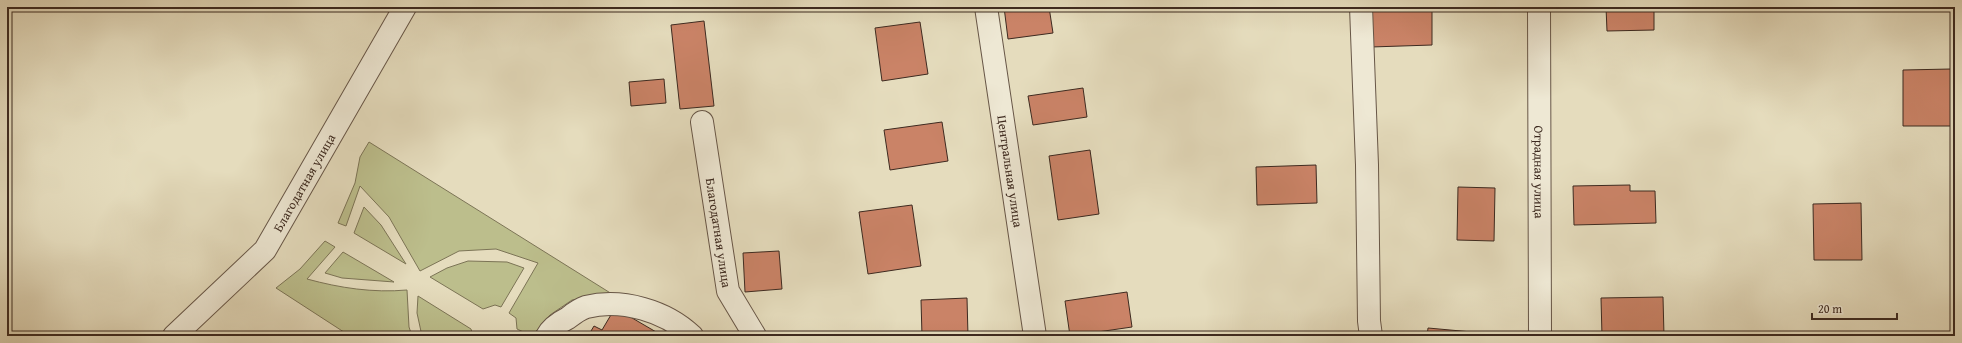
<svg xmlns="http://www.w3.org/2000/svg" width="1962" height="343" viewBox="0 0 1962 343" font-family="'Gentium Book Plus',serif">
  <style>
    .green { fill: #bcbe8c; stroke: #7c7456 }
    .building { fill: #ca8367; stroke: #3d2a20 }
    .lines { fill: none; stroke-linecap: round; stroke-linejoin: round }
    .minor-casing { stroke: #675647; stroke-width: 24 }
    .minor { stroke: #eee8d4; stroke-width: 22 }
    .labels { text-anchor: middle; stroke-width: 3; stroke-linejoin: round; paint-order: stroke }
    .street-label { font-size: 13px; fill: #3d2a20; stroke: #eee8d4 }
  </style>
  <rect width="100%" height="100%" fill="#e5dcbd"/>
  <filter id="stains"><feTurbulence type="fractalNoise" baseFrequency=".005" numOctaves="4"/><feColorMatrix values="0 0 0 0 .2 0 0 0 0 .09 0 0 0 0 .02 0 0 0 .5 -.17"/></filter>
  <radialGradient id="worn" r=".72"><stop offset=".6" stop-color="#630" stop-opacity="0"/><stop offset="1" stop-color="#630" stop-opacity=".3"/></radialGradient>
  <!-- green -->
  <g class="green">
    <path d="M369 142 612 294 572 300 550 315 532 336 517 329 516 318 509 313 538 263 496 249 459 251 420 271 389 217 360 186 346 226 338 223 355 183 360 157Z"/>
    <path d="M364 207 381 225 406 264 354 233Z"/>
    <path d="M325 241 335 247 307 279C340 288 373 293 407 290L409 327 412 336H350L276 288 300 269Z"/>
    <path d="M343 252 394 282 342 278 325 273Z"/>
    <path d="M468 261 507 262 524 268 501 307 495 305 483 309 430 277 447 268Z"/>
    <path d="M418 296 471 329 473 336H422L417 313Z"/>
  </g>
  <!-- building -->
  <g class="building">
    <path d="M1004 7H1049L1053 33 1008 39Z"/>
    <path d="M1371 7H1432V45L1371 47Z"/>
    <path d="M1606 7H1654V30L1607 31Z"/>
    <rect x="1897" y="7" width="19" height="1"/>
    <path d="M704 21 714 106 680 109 671 25Z"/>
    <path d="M920 22 928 74 882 81 875 28Z"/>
    <path d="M1951 69 1952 126H1903V70Z"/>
    <path d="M664 79 666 103 631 106 629 82Z"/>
    <path d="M1083 88 1087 117 1033 125 1028 96Z"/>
    <path d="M942 122 948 161 890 170 884 130Z"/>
    <path d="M1090 150 1099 214 1058 220 1049 156Z"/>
    <path d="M1316 165 1317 203 1257 205 1256 167Z"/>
    <path d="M1630 185V191H1655L1656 223 1574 225 1573 186Z"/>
    <path d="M1458 187 1495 188 1494 241 1457 240Z"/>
    <path d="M1861 203 1862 260H1814L1813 204Z"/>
    <path d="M912 205 921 266 868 274 859 212Z"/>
    <path d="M779 251 782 289 745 292 743 253Z"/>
    <path d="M1127 292 1132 327 1070 336 1065 301Z"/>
    <path d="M1663 297 1664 336H1602L1601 298Z"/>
    <path d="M967 298 968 336H922L921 300Z"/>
    <path d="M615 308 663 336H588L594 326 602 330Z"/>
    <path d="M1428 328 1483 333V336H1427Z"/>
  </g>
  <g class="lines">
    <!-- minor casing -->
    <g class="minor-casing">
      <g id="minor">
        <path id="s1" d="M986 7 1035 336"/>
        <path d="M1361 7 1367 165 1369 321 1371 336"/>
        <path id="s2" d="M1539 7 1540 336"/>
        <path id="s3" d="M702 122 728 291 755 336"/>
        <path id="s4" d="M174 336 265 250 405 7"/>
        <path d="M547 336C551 328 560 322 568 318 573 314 580 309 586 307 622 298 666 311 692 336"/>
      </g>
    </g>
    <!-- minor -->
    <use href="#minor" class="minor"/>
  </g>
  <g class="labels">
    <!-- street labels -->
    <g class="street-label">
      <text dy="5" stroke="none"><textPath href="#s1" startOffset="166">Центральная улица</textPath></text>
      <text dy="5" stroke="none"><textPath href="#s2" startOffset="165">Отрадная улица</textPath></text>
      <text dy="5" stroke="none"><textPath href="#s4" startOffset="203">Благодатная улица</textPath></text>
      <text dy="5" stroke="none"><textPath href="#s3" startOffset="112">Благодатная улица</textPath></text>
    </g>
  </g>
  <!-- margin -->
  <rect width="1962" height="343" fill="none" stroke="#e5dcbd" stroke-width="24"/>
  <rect x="8" y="8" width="1946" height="327" fill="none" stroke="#3d2a20" stroke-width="2"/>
  <rect x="12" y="12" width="1938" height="319" fill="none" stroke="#3d2a20"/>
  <!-- scale -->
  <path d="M1812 313v6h85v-6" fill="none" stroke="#3d2a20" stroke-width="2"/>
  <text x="1818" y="313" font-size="12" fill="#3d2a20" stroke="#eee8d4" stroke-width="3" paint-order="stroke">20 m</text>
  <rect width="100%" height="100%" filter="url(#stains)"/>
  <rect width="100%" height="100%" fill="url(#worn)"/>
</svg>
